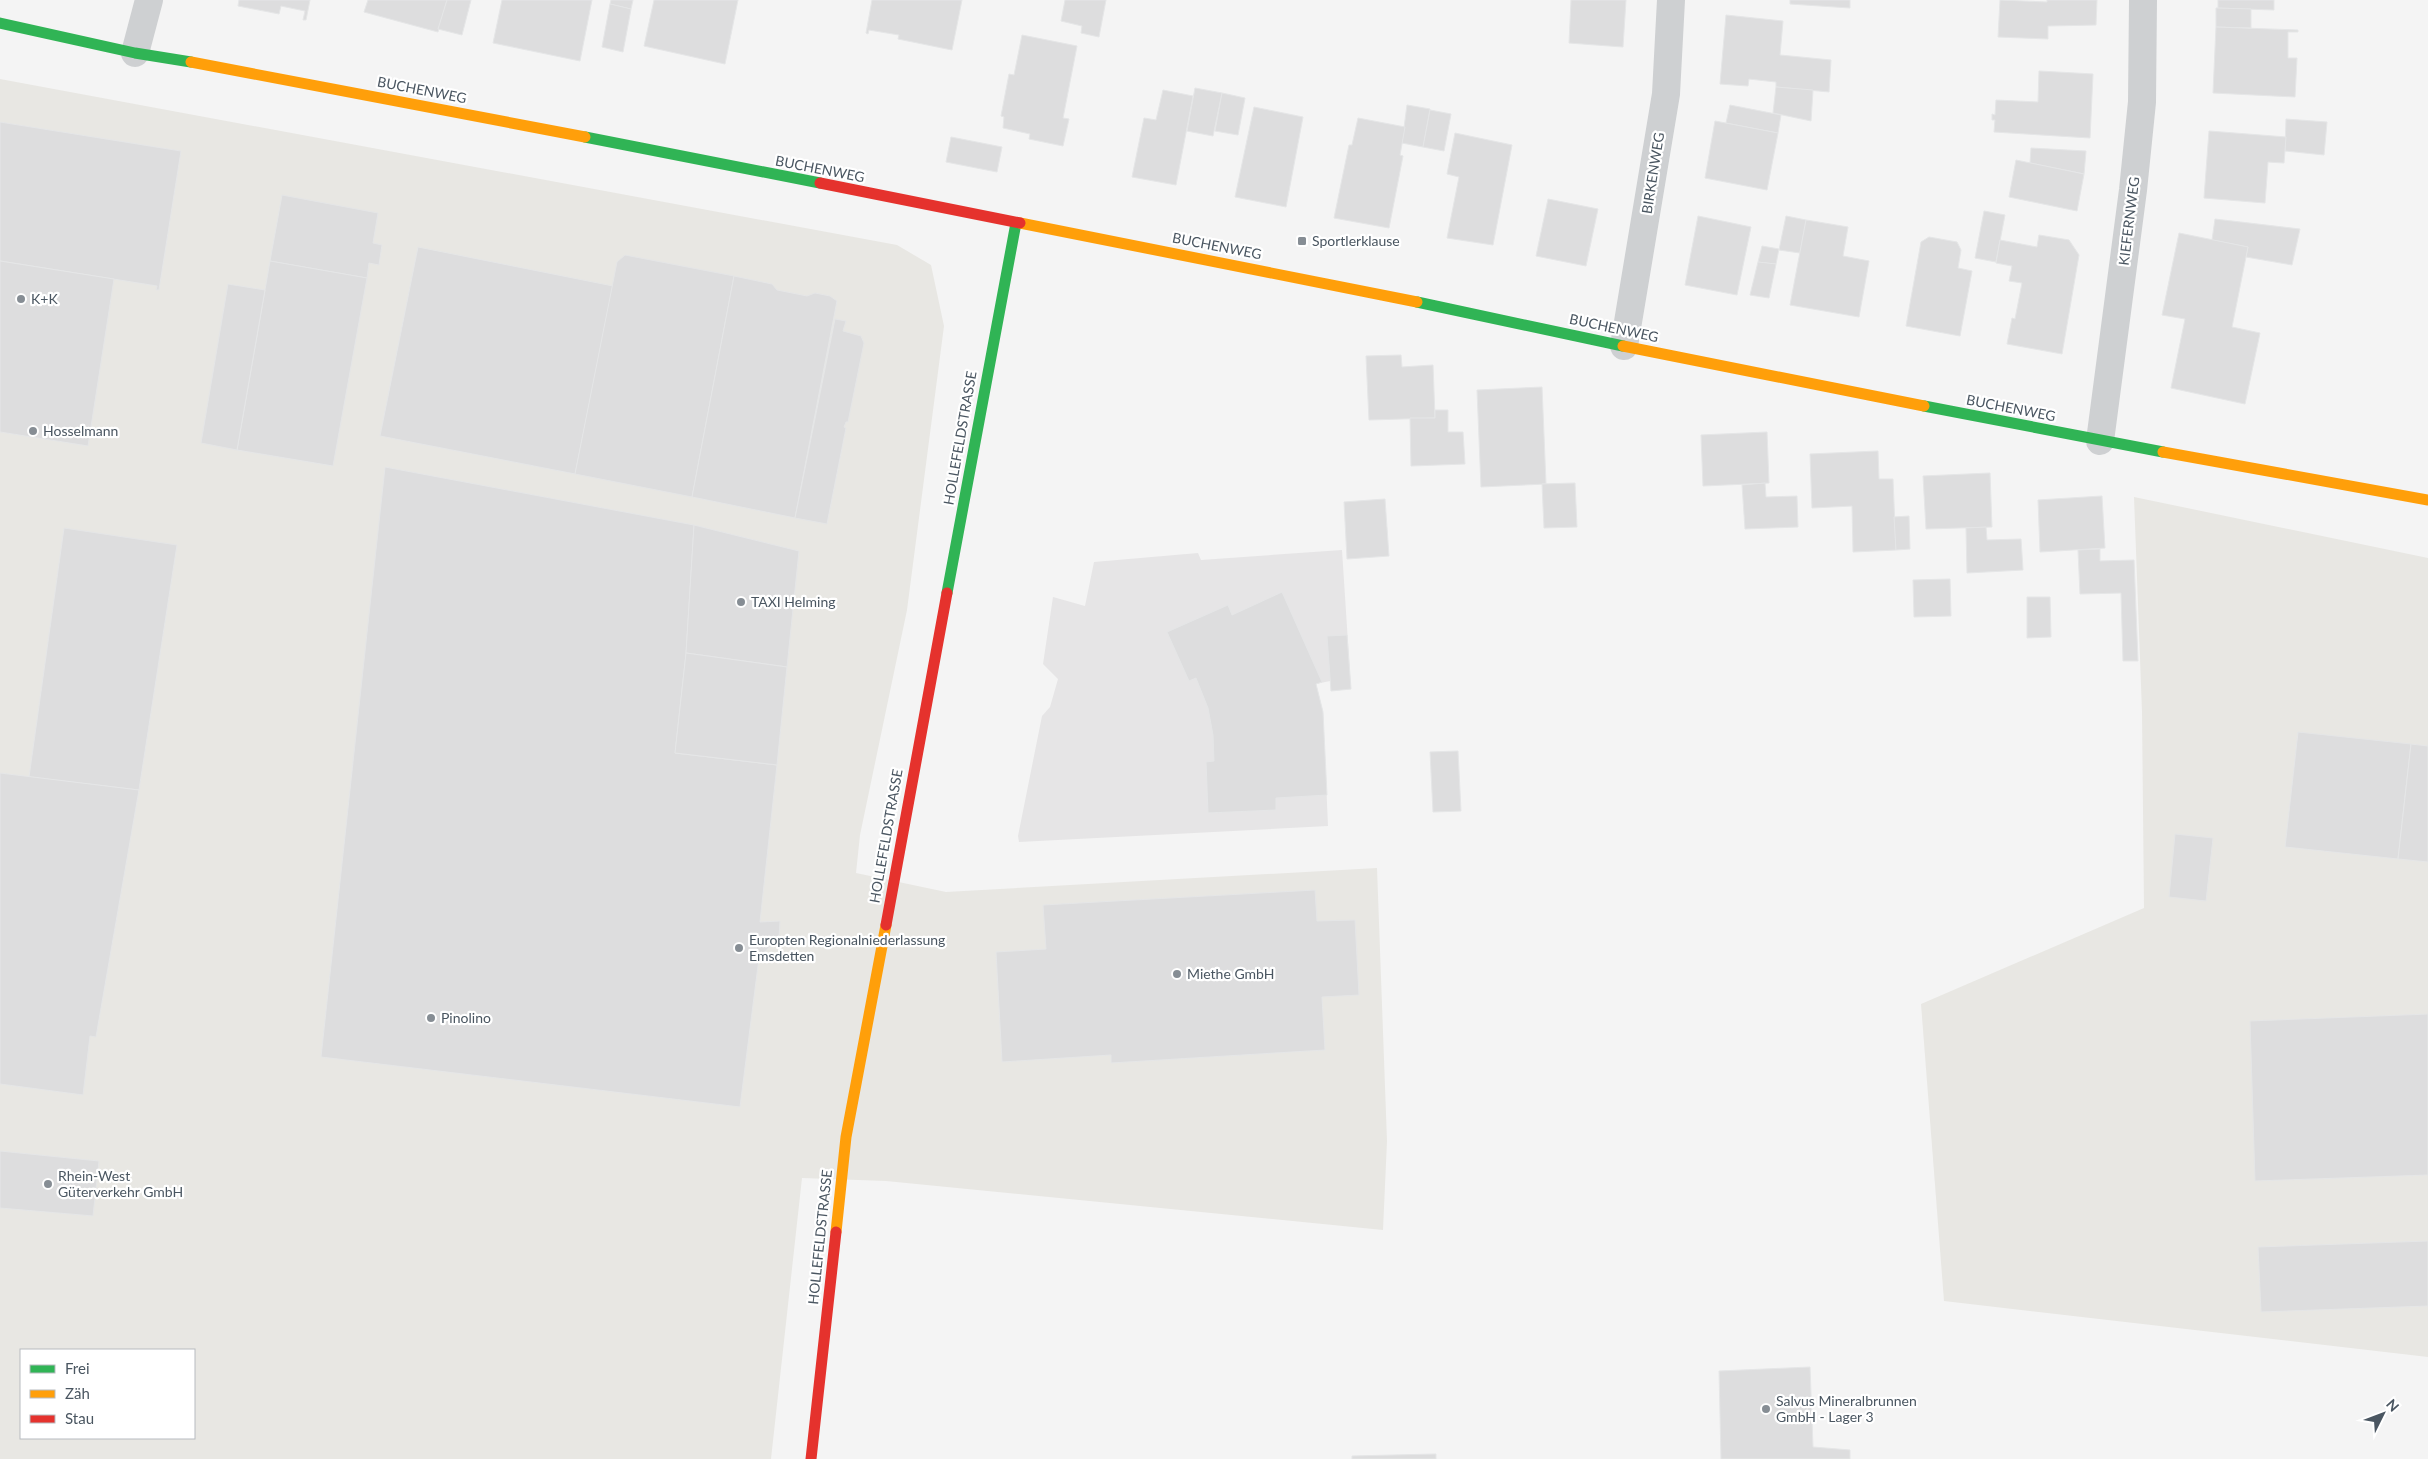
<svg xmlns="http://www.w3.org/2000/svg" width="2428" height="1459" viewBox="0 0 2428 1459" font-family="Lato,sans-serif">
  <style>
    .commercial { fill: #e8e7e3; fill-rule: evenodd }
    .education { fill: #e6e5e6 }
    .building { fill: #ddddde; stroke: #e5e6e7 }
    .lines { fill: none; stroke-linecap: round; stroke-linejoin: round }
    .street { stroke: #ced0d2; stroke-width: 28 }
    .fast { stroke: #30b455; stroke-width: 11 }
    .slow { stroke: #ff9f0a; stroke-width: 11 }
    .jam { stroke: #e5322d; stroke-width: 11 }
    .poi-dot { fill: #868d94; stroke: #fff; stroke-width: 2 }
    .labels { text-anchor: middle; stroke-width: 4.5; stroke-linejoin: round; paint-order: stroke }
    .street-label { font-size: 14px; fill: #4a5661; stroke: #fff }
    .poi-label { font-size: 14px; fill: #4a5661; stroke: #fff; text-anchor: start }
  </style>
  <rect width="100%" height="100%" fill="#f4f4f4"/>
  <!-- commercial -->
  <g class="commercial">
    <path d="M0 79 897 245 931 265 944 326 907 610 860 835 856 873 946 892 1377 868 1387 1141 1383 1230 886 1181 802 1178 771 1459H0ZM21 1350H194V1438H21Z"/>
    <path d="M2134 497 2428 558V1357L1944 1301 1921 1004 2144 908 2142 712Z"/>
  </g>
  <!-- education -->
  <path class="education" d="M1342 550 1351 689 1331 691 1330 681 1316 684 1323 712 1328 826 1019 842 1018 836 1042 716 1050 707 1058 679 1043 664 1053 597 1085 606 1094 562 1198 553 1201 560Z"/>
  <!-- building -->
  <g class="building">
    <path d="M239 0H310L306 20H303L305 11 281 6 279 14 238 6Z"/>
    <path d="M368 0H447L438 32 364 12Z"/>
    <path d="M447 0H471L462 35 438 29Z"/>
    <path d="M502 0H592L580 61 493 43Z"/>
    <path d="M611 0H633L631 9 610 4Z"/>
    <path d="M654 0H738L725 64 644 46Z"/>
    <path d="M872 0H962L952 50 898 39 899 35 869 30 868 34 866 33Z"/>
    <path d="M1065 0H1106L1099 37 1081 33 1082 26 1061 21Z"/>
    <path d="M1571 0H1626L1623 47 1569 43Z"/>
    <path d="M1790 0H1850V8L1790 4Z"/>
    <path d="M2000 0 2047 2V0H2097L2096 25 2048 26V39L1998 37Z"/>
    <path d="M2218 0H2274V10L2218 8Z"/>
    <path d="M610 4 631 9 623 52 602 47Z"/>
    <path d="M2216 8 2251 9V28L2216 27Z"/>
    <path d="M1726 15 1783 21 1780 55 1831 60 1829 92 1776 87V82L1749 79 1748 86 1720 84Z"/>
    <path d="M2216 27 2298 30V32H2288V58H2297L2295 97 2213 93Z"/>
    <path d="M1022 35 1077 46 1063 118 1069 119 1063 146 1029 139 1030 134 1003 128 1004 117 1001 116 1009 74 1014 75Z"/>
    <path d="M2039 71 2093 74 2090 138 1994 132 1995 120H1992V114L1995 115 1996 100 2038 102Z"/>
    <path d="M1776 87 1813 90 1811 121 1773 113Z"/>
    <path d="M1195 88 1222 93 1213 136 1187 131Z"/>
    <path d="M1163 90 1193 96 1176 185 1132 177 1144 118 1156 120Z"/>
    <path d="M1222 93 1245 98 1238 135 1215 131Z"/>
    <path d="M1407 105 1430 109 1423 147 1402 143Z"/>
    <path d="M1730 105 1781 115 1778 133 1726 123Z"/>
    <path d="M1254 107 1303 117 1286 207 1235 197Z"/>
    <path d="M1430 110 1451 114 1444 151 1423 147Z"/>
    <path d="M1358 118 1405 127 1400 155 1403 156 1389 228 1334 218 1349 145H1352Z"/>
    <path d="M2286 119 2327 122 2324 155 2285 151Z"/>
    <path d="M1715 121 1778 133 1767 190 1705 178Z"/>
    <path d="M0 122 181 151 159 290H156L157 286 0 261Z"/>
    <path d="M2209 131 2286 137 2284 163 2268 162 2265 203 2204 198Z"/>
    <path d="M1455 133 1512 145 1493 245 1447 238 1459 177 1447 174Z"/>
    <path d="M951 137 1002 147 997 172 946 162Z"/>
    <path d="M2031 148 2086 151 2084 174 2030 163Z"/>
    <path d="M2016 160 2084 174 2077 211 2009 197Z"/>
    <path d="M282 195 378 213 373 243 382 245 379 265 369 263 367 278 270 261Z"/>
    <path d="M1548 199 1598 209 1586 266 1536 256Z"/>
    <path d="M1984 211 2005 215 1996 262 1975 258Z"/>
    <path d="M1698 216 1751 227 1737 295 1685 285Z"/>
    <path d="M1786 216 1806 220 1800 253 1779 250Z"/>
    <path d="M2215 219 2300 229 2292 265 2246 257 2248 247 2212 240Z"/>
    <path d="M1806 220 1848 227 1843 256 1869 261 1859 317 1790 305Z"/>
    <path d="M2179 233 2248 247 2232 327 2260 333 2245 404 2171 388 2185 319 2162 315Z"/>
    <path d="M2039 235 2069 240 2079 255 2062 354 2007 344 2012 318 2015 319 2022 283 2009 281 2012 266 1996 263 2000 240 2037 247Z"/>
    <path d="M1929 237 1957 242 1961 250 1958 268 1972 271 1960 336 1906 326 1921 242Z"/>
    <path d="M1762 246 1779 249 1776 264 1758 262Z"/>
    <path d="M418 247 613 286 575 474 380 436Z"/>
    <path d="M625 255 734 276 692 497 575 474 617 262Z"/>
    <path d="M0 261 114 279 88 446 0 432Z"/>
    <path d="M270 261 367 278 333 466 237 450Z"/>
    <path d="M1758 262 1776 264 1769 298 1750 295Z"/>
    <path d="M734 276 772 284 777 290 807 296 815 293 830 296 837 301 795 518 692 497Z"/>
    <path d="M228 284 265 290 237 450 201 443Z"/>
    <path d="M835 319 846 321 843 331 861 336 864 343 848 422H846L844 427 846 428 827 524 795 518Z"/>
    <path d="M1401 355 1402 367 1433 365 1435 418 1369 420 1366 356Z"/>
    <path d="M1542 387 1546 484 1481 487 1477 390Z"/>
    <path d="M1435 410H1448V432H1463L1465 464 1411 466 1410 418H1435Z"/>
    <path d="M1767 432 1769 483 1703 486 1701 435Z"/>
    <path d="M1878 451 1879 479H1893L1896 550 1853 552 1852 506 1812 508 1810 454Z"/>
    <path d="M385 467 694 525 686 653 675 753 777 765 760 922 780 921 779 937 759 958 740 1107 321 1057Z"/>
    <path d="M1990 473 1992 527 1926 529 1923 476Z"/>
    <path d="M1575 483 1577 527 1544 528 1542 484Z"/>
    <path d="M1765 483 1766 497 1797 496 1798 527 1745 529 1742 485Z"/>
    <path d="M2102 496 2105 548 2040 552 2038 500Z"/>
    <path d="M1385 499 1389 556 1347 559 1344 502Z"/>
    <path d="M1909 516 1910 549 1896 550 1894 517Z"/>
    <path d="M694 525 799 551 787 667 686 653Z"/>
    <path d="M1986 527 1987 540 2021 539 2023 570 1967 573 1966 528Z"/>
    <path d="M64 528 177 545 139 790 29 777Z"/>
    <path d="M2100 549V561L2134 560 2138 661H2123L2121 593 2080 594 2078 550Z"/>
    <path d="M1950 579 1951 616 1914 617 1913 580Z"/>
    <path d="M1282 592 1322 682 1316 684 1323 712 1327 795 1276 798V810L1208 813 1206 762 1214 761 1213 735 1208 708 1196 678 1189 681 1167 632 1228 605 1232 615Z"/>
    <path d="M2027 597H2050L2051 637 2027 638Z"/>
    <path d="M1347 635 1351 689 1331 691 1327 636Z"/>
    <path d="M686 653 787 667 777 765 675 753Z"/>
    <path d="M2298 732 2411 744 2398 859 2285 847Z"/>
    <path d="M2411 744 2428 746V862L2398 859Z"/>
    <path d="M1458 751 1461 811 1433 812 1430 752Z"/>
    <path d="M0 773 139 790 96 1037 90 1036 83 1095 0 1084Z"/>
    <path d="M2175 834 2213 838 2206 901 2169 897Z"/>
    <path d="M1315 890 1317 921 1355 920 1359 995 1322 997 1325 1050 1111 1063V1055L1002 1062 996 952 1046 949 1043 905Z"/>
    <path d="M2428 1014V1175L2255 1181 2250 1021Z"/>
    <path d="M0 1151 99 1161 93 1216 0 1208Z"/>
    <path d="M2428 1241V1306L2261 1312 2258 1247Z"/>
    <path d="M1810 1367 1813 1447 1850 1450V1459H1721L1719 1371Z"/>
    <path d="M1436 1454V1459H1352V1456Z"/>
  </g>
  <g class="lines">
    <!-- street -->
    <g class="street">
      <path d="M135 53 149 0"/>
      <path d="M1624 346 1666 94 1671 0"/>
      <path d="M2100 441 2133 190 2142 102 2143 0"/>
    </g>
    <!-- fast -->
    <g class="fast">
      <path d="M0 23 135 53 191 62"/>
      <path d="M585 137 820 183"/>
      <path d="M1417 302 1623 346"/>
      <path d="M1924 406 2163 452"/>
      <path d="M947 593 1016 223"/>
    </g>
    <!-- slow -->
    <g class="slow">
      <path d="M191 62 585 137"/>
      <path d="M1020 223 1417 302"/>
      <path d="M1623 346 1924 406"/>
      <path d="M2163 452 2428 500"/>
      <path d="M836 1232 846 1137 886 925"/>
    </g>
    <!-- jam -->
    <g class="jam">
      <path d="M820 183 1020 223"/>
      <path d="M886 925 947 593"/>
      <path d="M811 1459 836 1232"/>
    </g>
  </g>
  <!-- markers -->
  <g class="poi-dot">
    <rect x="1297" y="236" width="10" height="10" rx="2.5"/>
    <circle cx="21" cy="299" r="5"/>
    <circle cx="33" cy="431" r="5"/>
    <circle cx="741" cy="602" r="5"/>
    <circle cx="739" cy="948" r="5"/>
    <circle cx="1177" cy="974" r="5"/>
    <circle cx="431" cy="1018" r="5"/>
    <circle cx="48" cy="1184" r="5"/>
    <circle cx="1766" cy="1409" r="5"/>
  </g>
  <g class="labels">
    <!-- street labels -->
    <g class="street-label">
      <text transform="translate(422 90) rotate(11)" y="5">BUCHENWEG</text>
      <text transform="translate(820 169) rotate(11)" y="5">BUCHENWEG</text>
      <text transform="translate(1653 173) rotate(-81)" y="5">BIRKENWEG</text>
      <text transform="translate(2129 221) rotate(-83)" y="5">KIEFERNWEG</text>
      <text transform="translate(1217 246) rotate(11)" y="5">BUCHENWEG</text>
      <text transform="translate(1614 328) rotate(12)" y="5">BUCHENWEG</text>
      <text transform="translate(2011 408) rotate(11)" y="5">BUCHENWEG</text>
      <text transform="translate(960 438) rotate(-80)" y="5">HOLLEFELDSTRASSE</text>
      <text transform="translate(886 836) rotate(-80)" y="5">HOLLEFELDSTRASSE</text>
      <text transform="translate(820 1237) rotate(-84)" y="5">HOLLEFELDSTRASSE</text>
    </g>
    <!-- poi labels -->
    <g class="poi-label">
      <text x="1312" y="246">Sportlerklause</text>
      <text x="31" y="304">K+K</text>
      <text x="43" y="436">Hosselmann</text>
      <text x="751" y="607">TAXI Helming</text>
      <text x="749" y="945">Europten Regionalniederlassung<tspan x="749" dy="16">Emsdetten</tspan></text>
      <text x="1187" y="979">Miethe GmbH</text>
      <text x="441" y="1023">Pinolino</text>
      <text x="58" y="1181">Rhein-West<tspan x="58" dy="16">Güterverkehr GmbH</tspan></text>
      <text x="1776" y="1406">Salvus Mineralbrunnen<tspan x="1776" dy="16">GmbH - Lager 3</tspan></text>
    </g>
  </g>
  <!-- legend -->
  <rect x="20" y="1349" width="175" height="90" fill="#ffffff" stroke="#b7bbc0"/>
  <rect x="30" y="1365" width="25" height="8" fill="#30b455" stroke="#b7bbc0"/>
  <text x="65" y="1374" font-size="15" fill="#4a5661">Frei</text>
  <rect x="30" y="1390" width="25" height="8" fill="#ff9f0a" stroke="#b7bbc0"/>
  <text x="65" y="1399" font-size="15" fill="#4a5661">Zäh</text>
  <rect x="30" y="1415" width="25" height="8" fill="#e5322d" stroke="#b7bbc0"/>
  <text x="65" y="1424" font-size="15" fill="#4a5661">Stau</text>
  <!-- north arrow -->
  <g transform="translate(2383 1414) rotate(48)" stroke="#ffffff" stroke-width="4" paint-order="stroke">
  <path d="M0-4L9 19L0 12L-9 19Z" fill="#4a5661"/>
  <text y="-8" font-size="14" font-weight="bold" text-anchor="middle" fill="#4a5661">N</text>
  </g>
</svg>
